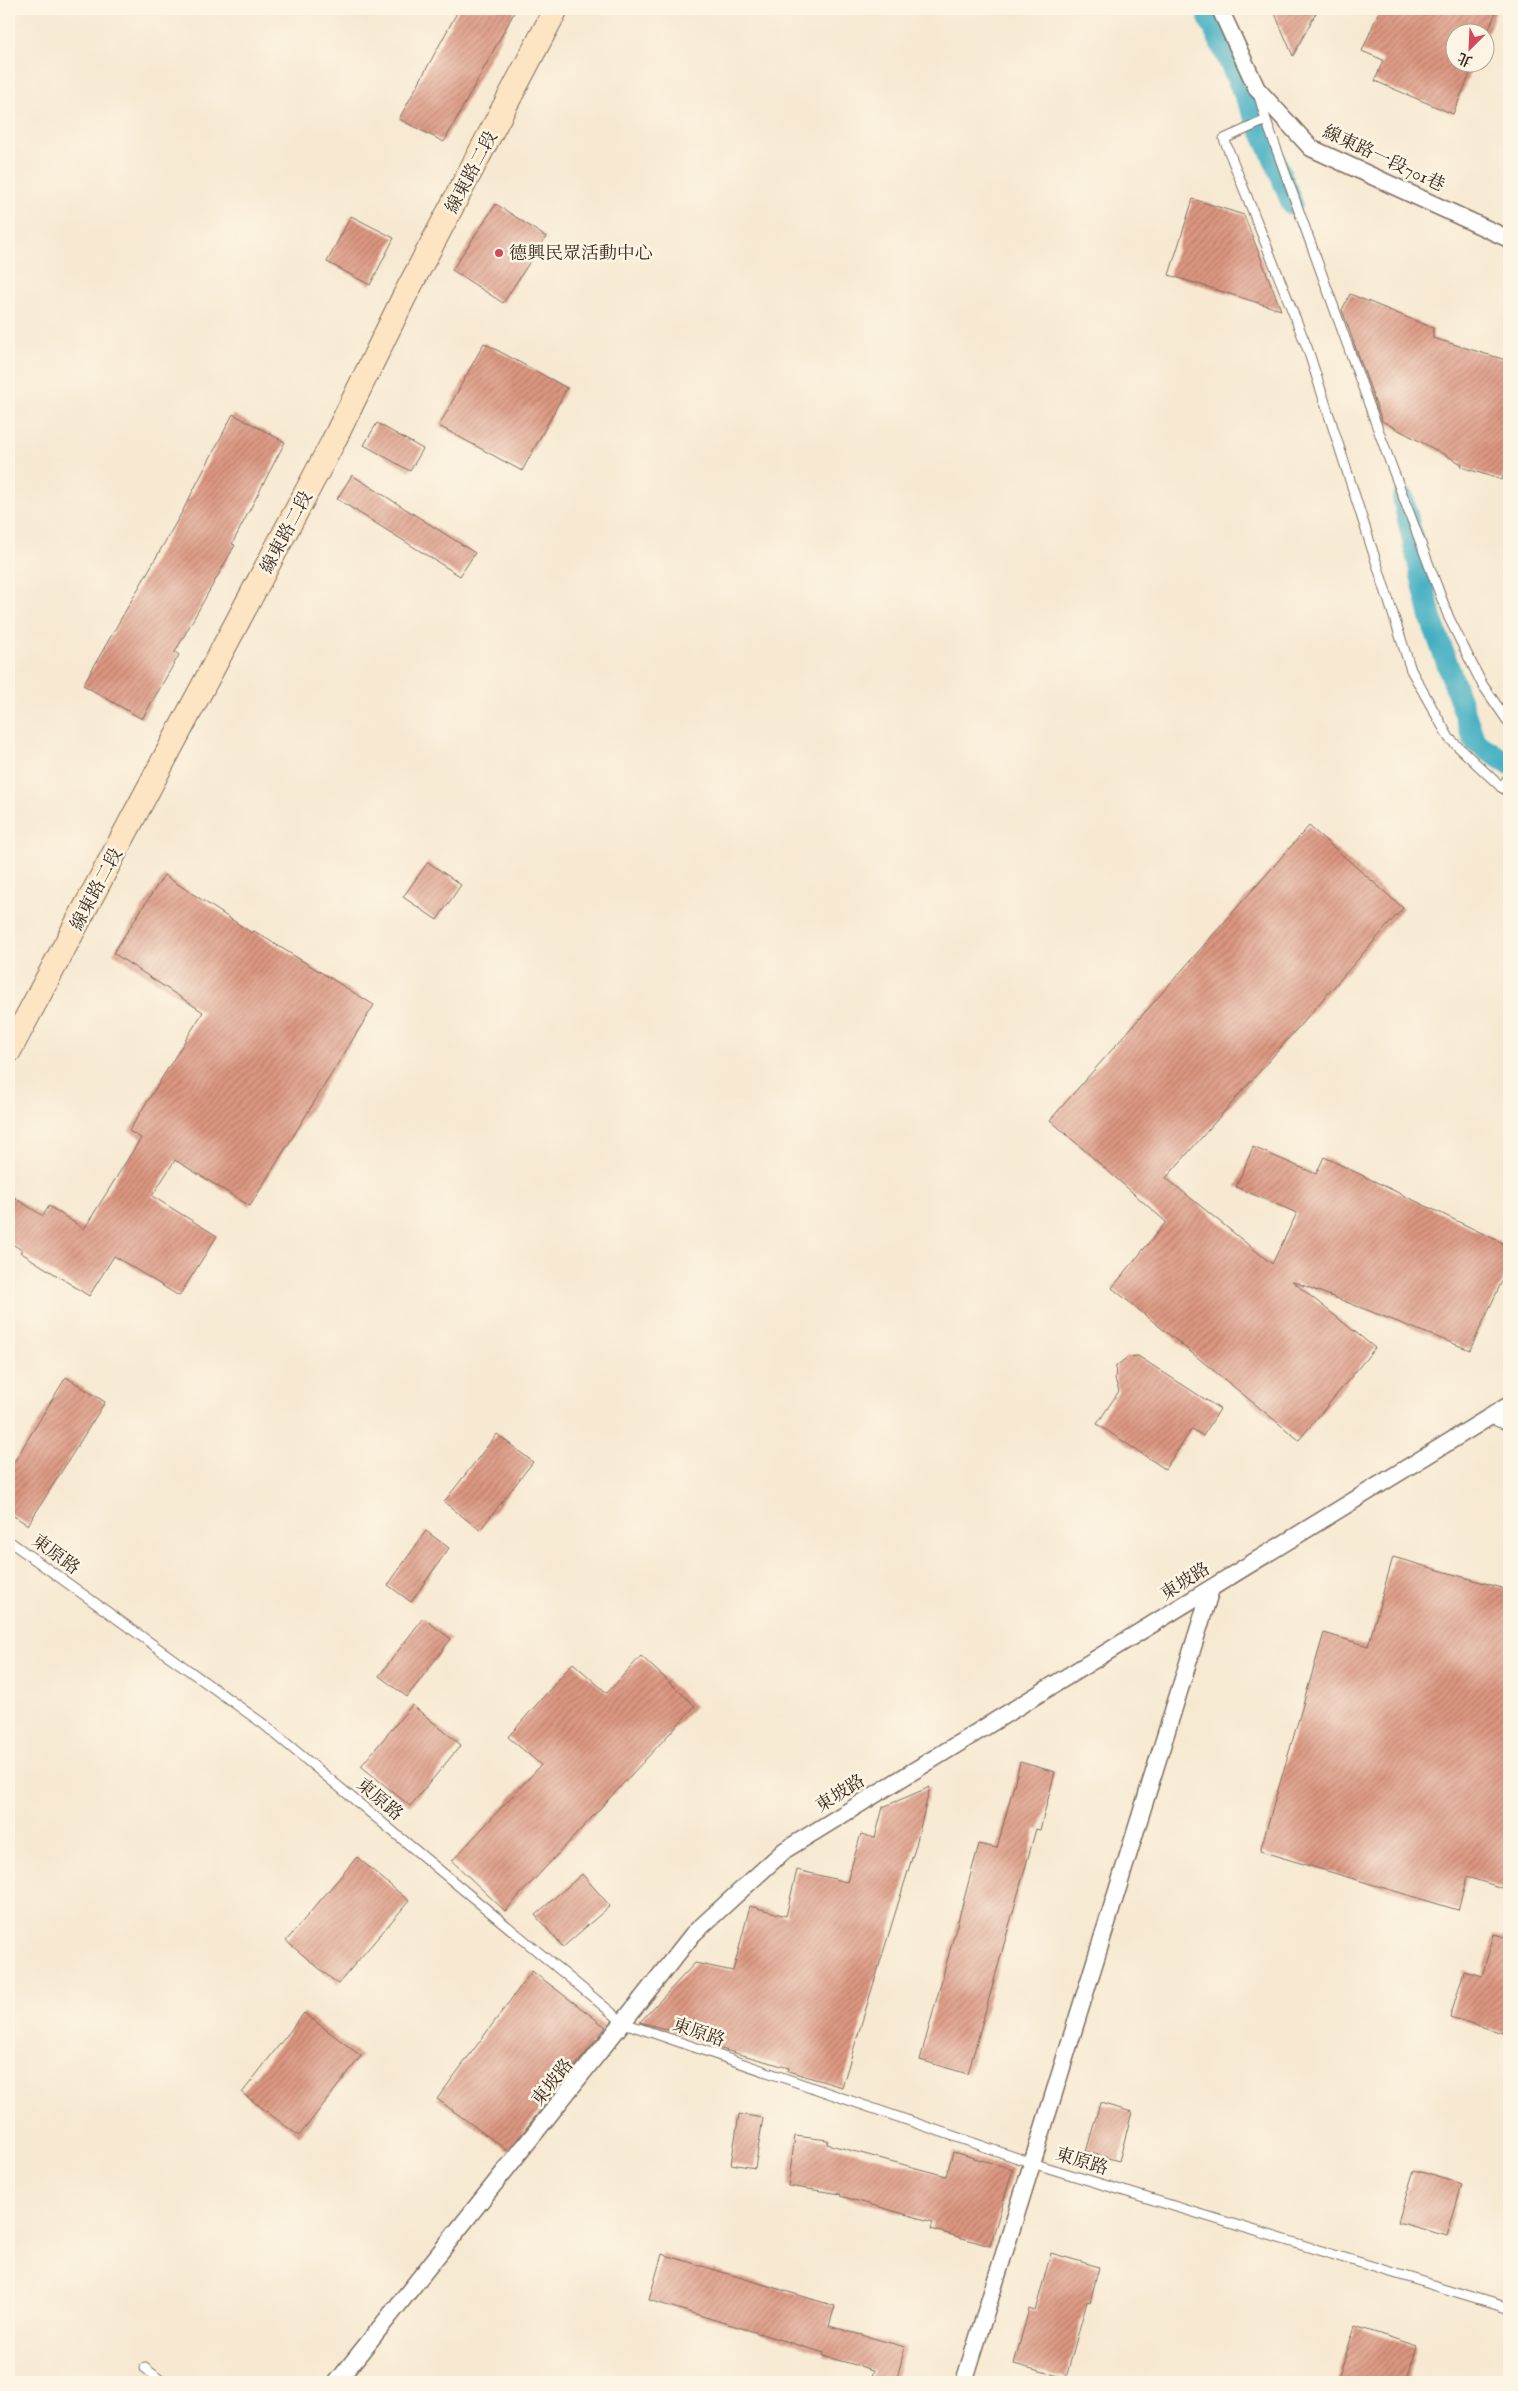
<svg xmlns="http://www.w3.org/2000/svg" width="1518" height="2391" viewBox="0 0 1518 2391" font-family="'IM FELL English','Noto Serif TC',serif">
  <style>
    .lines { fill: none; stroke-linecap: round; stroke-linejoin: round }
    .canal { stroke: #43afc2; stroke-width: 22 }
    .building { fill: url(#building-hatch) }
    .service-casing { stroke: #7d6d5d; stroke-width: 11 }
    .minor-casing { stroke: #7d6d5d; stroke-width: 19 }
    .secondary-casing { stroke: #7d6d5d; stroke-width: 26 }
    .service { stroke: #fff; stroke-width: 9 }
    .minor { stroke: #fff; stroke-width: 16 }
    .secondary { stroke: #fde5c4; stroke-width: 24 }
    .poi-dot { fill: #d1495b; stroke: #fcf5e5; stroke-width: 2 }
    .labels { text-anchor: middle; stroke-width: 5; stroke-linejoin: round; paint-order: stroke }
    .street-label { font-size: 18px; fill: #3b2a1e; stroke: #fcf5e5 }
    .poi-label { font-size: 18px; fill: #3b2a1e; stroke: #fcf5e5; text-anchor: start }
  </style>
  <defs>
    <pattern id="building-hatch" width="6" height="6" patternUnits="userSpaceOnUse" patternTransform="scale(1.25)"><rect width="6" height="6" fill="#dc9681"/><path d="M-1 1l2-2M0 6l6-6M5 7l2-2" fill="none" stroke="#b47b69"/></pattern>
  </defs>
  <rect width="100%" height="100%" fill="#fcf5e5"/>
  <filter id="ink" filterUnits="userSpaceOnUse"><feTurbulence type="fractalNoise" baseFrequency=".02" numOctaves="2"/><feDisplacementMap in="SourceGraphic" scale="10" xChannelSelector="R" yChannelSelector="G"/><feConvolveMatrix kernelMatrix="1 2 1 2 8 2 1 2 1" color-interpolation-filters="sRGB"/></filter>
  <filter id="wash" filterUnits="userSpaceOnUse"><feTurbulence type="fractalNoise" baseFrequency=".0096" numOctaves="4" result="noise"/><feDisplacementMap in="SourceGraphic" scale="20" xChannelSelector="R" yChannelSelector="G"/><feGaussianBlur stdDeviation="1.12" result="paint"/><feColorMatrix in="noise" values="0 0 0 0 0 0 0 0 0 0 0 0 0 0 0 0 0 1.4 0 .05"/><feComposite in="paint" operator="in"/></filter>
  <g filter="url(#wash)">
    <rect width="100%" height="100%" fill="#f7e9d1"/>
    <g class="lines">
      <!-- canal -->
      <g class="canal">
        <path d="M1205 9 1277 165 1292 204"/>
        <path d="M1403 498 1431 618 1475 742 1509 764"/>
      </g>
    </g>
    <g id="blocks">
      <!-- building -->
      <g class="building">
        <path d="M459 9H516L444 142 399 119Z"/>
        <path d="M1273 9H1318L1293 56Z"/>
        <path d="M1380 9H1497L1486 37V32H1456V62H1475L1453 114 1375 81 1383 60 1362 51Z"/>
        <path d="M1193 199 1244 215 1281 310 1169 275Z"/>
        <path d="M496 204 546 237 503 303 452 270Z"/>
        <path d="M351 216 394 238 370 285 327 262Z"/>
        <path d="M1350 294 1433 328V338L1509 361V458L1502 480 1461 467 1462 464 1382 421 1342 310Z"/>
        <path d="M484 343 567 388 522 471 439 426Z"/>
        <path d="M233 414 285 442 232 544 235 545 175 652 179 655 142 719 83 685 181 514Z"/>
        <path d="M377 423 423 449 410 471 364 445Z"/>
        <path d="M352 475 475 553 460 576 337 499Z"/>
        <path d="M1309 826 1403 908 1166 1178 1272 1264 1297 1213 1236 1187 1253 1147 1316 1174 1324 1157 1509 1246V1266L1470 1350 1292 1281 1375 1348 1299 1440 1112 1288 1166 1222 1050 1120Z"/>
        <path d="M428 862 461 885 437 920 403 897Z"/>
        <path d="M164 875 252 933 254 931 374 1005 250 1206 175 1160 152 1196 217 1236 179 1296 114 1256 89 1296 20 1252 22 1250 9 1242V1194L43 1216 49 1206 84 1229 141 1138 129 1131 203 1012 113 953Z"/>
        <path d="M1138 1356 1220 1409 1203 1436 1192 1429 1165 1469 1097 1424 1119 1391 1115 1379 1116 1366 1128 1357Z"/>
        <path d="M66 1377 105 1402 28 1525 9 1513V1470Z"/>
        <path d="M497 1434 533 1462 480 1530 444 1502Z"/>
        <path d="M426 1531 449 1548 411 1602 388 1585Z"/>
        <path d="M1393 1557 1509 1590V1890L1467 1877 1458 1910 1260 1851 1324 1633 1368 1646Z"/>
        <path d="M423 1618 451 1639 407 1697 379 1676Z"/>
        <path d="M641 1656 695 1706 505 1911 452 1861 541 1765 508 1737 573 1663 607 1693Z"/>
        <path d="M412 1705 461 1745 410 1806 361 1766Z"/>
        <path d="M1020 1762 1055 1772 1040 1830 1036 1829 968 2074 920 2060 979 1844 997 1848Z"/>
        <path d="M930 1787 916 1845 842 2087 788 2071 789 2068 714 2047 715 2043 640 2022 695 1963 733 1971 750 1906 786 1916 797 1870 847 1882 861 1834 875 1838 883 1807Z"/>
        <path d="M357 1857 409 1901 338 1984 286 1941Z"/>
        <path d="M582 1874 610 1906 563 1947 535 1915Z"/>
        <path d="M1494 1934 1509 1938V2035L1450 2017 1464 1971 1482 1976Z"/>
        <path d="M532 1971 606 2027 508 2151 437 2099Z"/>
        <path d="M304 2013 361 2056 299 2136 242 2093Z"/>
        <path d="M1100 2103 1132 2112 1119 2161 1086 2152Z"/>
        <path d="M739 2114 763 2118 755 2168 731 2164Z"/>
        <path d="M795 2136 828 2140 827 2144 946 2176 953 2152 1013 2169 990 2246 931 2229 933 2222 840 2196 841 2194 788 2186Z"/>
        <path d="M1414 2170 1462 2184 1447 2236 1398 2222Z"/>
        <path d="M1051 2253 1099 2267 1090 2302 1087 2301 1066 2378 1014 2364 1029 2309 1035 2311Z"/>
        <path d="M662 2254 835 2306 829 2326 905 2347 896 2382H870L874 2370 823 2356 824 2353 649 2300Z"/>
        <path d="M1355 2326 1417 2346 1406 2382H1337Z"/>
      </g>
    </g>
  </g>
  <g filter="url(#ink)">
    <use href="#blocks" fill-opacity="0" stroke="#7d6d5d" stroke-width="1"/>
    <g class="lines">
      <!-- service casing -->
      <g class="service-casing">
        <g id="service">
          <path d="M1259 96 1266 120 1387 454 1449 618 1482 684 1509 723"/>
          <path d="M1266 120 1224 139 1308 350 1411 670 1449 738 1501 787 1509 792"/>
          <path d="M1501 787 1509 777"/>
          <path d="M1488 1418 1509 1426"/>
          <path d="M9 1541 262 1723 624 2023 1032 2163 1509 2308"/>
          <path d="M145 2368 163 2382"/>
        </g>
      </g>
      <!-- minor casing -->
      <g class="minor-casing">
        <g id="minor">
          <path d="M1220 9 1257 89 1311 148 1509 239"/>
          <path d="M337 2382 693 1934 785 1850 1509 1405"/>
          <path d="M964 2382 1211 1589"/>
        </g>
      </g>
      <!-- secondary casing -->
      <g class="secondary-casing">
        <path id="secondary" d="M9 1051 332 444 404 297 556 9"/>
      </g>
      <!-- service -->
      <use href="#service" class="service"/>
      <!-- minor -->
      <use href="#minor" class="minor"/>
      <!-- secondary -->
      <use href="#secondary" class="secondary"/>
    </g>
  </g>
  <!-- markers -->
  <circle class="poi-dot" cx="499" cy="253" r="5"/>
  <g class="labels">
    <!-- street labels -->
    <g class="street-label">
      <text transform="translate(1384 158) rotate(25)" y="6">線東路一段701巷</text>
      <text transform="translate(471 172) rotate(-62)" y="6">線東路二段</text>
      <text transform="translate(286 532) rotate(-62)" y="6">線東路二段</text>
      <text transform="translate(96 889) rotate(-62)" y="6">線東路二段</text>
      <text transform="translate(56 1554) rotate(36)" y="6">東原路</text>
      <text transform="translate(1185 1581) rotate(-32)" y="6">東坡路</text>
      <text transform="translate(840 1793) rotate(-32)" y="6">東坡路</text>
      <text transform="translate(380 1799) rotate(40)" y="6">東原路</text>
      <text transform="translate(699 2032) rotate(19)" y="6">東原路</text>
      <text transform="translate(552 2082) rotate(-51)" y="6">東坡路</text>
      <text transform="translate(1082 2161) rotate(17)" y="6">東原路</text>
    </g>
    <!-- poi labels -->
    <g class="poi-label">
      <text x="509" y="259">德興民眾活動中心</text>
    </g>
  </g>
  <!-- margin -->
  <rect width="1518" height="2391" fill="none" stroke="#fcf5e5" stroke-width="30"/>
  <!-- north arrow -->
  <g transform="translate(1470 48) rotate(204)"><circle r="24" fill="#fcf5e5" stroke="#afa495"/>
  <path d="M0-4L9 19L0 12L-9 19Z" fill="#d1495b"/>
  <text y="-8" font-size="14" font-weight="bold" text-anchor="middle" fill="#3b2a1e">北</text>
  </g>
</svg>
